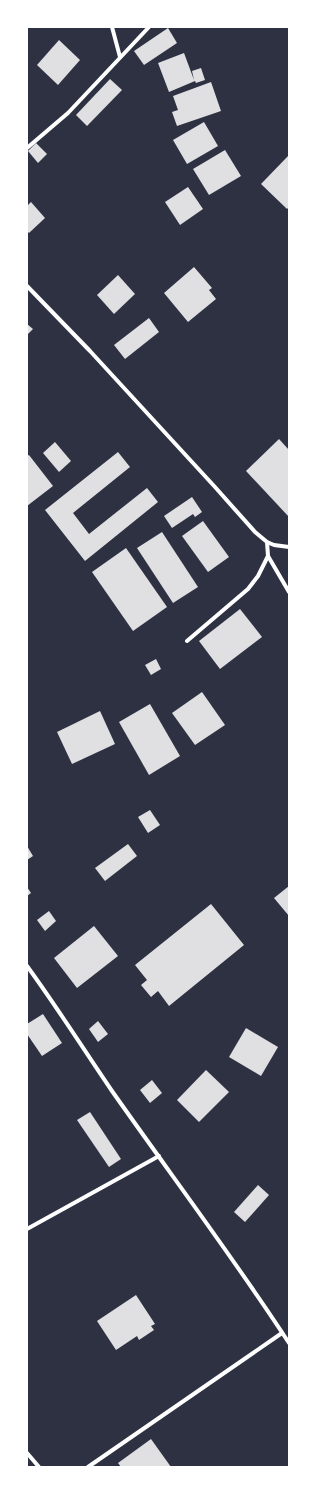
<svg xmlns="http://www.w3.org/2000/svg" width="316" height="1494" viewBox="0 0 316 1494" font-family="'Archivo Narrow',sans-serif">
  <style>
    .building { fill: #e0e0e3 }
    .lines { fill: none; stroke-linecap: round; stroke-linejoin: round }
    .minor { stroke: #fff; stroke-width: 4 }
  </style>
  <rect width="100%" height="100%" fill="#2d3142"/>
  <!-- building -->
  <g class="building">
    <path d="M168 28 177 43 144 65 134 51Z"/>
    <path d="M59 40 80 60 58 85 37 65Z"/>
    <path d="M184 53 194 80 192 71 201 68 205 80 196 83 195 81 169 92 158 63Z"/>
    <path d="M110 79 122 90 87 126 76 115Z"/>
    <path d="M211 82 221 111 177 126 172 112 178 110 173 96Z"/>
    <path d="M204 122 218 146 187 164 173 140Z"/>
    <path d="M36 143 47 154 38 163 28 151Z"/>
    <path d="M225 150 241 176 209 195 193 169Z"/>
    <path d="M289 155V207L287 209 261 184Z"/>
    <path d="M188 187 203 209 180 225 165 202Z"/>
    <path d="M31 202 45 218 29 233 27 231V206Z"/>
    <path d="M194 267 212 288 209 290 216 299 188 322 164 293Z"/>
    <path d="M118 275 135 294 114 314 97 295Z"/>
    <path d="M149 318 159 332 125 359 114 345Z"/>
    <path d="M27 324 33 329 27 335Z"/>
    <path d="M279 439 289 450V517L246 471Z"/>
    <path d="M55 442 71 461 59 472 43 453Z"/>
    <path d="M118 452 130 467 73 513 89 534 147 488 158 502 85 561 45 510Z"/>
    <path d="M29 455 53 486 27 506V456Z"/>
    <path d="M192 497 202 512 195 517 193 514 172 528 164 516Z"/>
    <path d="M203 521 229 557 208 572 182 536Z"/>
    <path d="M162 532 198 587 173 603 137 548Z"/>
    <path d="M126 548 167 607 133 631 92 572Z"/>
    <path d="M240 609 262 637 220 669 199 641Z"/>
    <path d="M156 659 161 669 151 675 145 665Z"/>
    <path d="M202 692 225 725 195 745 172 713Z"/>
    <path d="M150 704 180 756 149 775 119 722Z"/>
    <path d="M100 711 115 744 72 764 57 732Z"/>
    <path d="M150 810 160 825 148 833 138 817Z"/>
    <path d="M128 844 137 856 105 881 95 868Z"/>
    <path d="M27 846 33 856 27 860Z"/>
    <path d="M289 886V916L274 898Z"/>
    <path d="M27 887 31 893 27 896Z"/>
    <path d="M211 904 244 945 169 1006 158 991 151 997 141 985 147 980 135 965Z"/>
    <path d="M49 911 56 921 45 931 37 920Z"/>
    <path d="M94 926 118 956 77 988 54 958Z"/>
    <path d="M43 1014 62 1043 42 1056 27 1034V1024Z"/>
    <path d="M98 1021 108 1034 98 1042 89 1029Z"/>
    <path d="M246 1028 278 1047 261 1076 229 1057Z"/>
    <path d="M206 1070 229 1092 199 1122 177 1100Z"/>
    <path d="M152 1080 162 1093 150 1103 140 1090Z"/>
    <path d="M90 1112 121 1159 109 1167 77 1120Z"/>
    <path d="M258 1185 269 1195 245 1222 234 1212Z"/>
    <path d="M136 1295 155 1324 151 1326 154 1330 139 1340 137 1336 116 1350 97 1321Z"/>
    <path d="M151 1439 171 1467H121L118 1463Z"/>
  </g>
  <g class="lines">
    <!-- minor -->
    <g class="minor">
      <path d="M112 27 120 57"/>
      <path d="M27 148 68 113 149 27"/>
      <path d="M27 286 90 351 215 487 255 532 267 542 274 545 289 547"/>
      <path d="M267 542 268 556 289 592"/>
      <path d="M187 641 248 589 258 576 268 556"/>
      <path d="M27 966C57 1007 84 1050 112 1091 171 1175 233 1257 289 1343"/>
      <path d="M27 1229 159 1156"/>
      <path d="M27 1453 39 1467"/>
      <path d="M88 1467 282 1333"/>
    </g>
  </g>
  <!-- border -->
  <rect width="316" height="1494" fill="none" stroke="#ffffff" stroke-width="56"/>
</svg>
